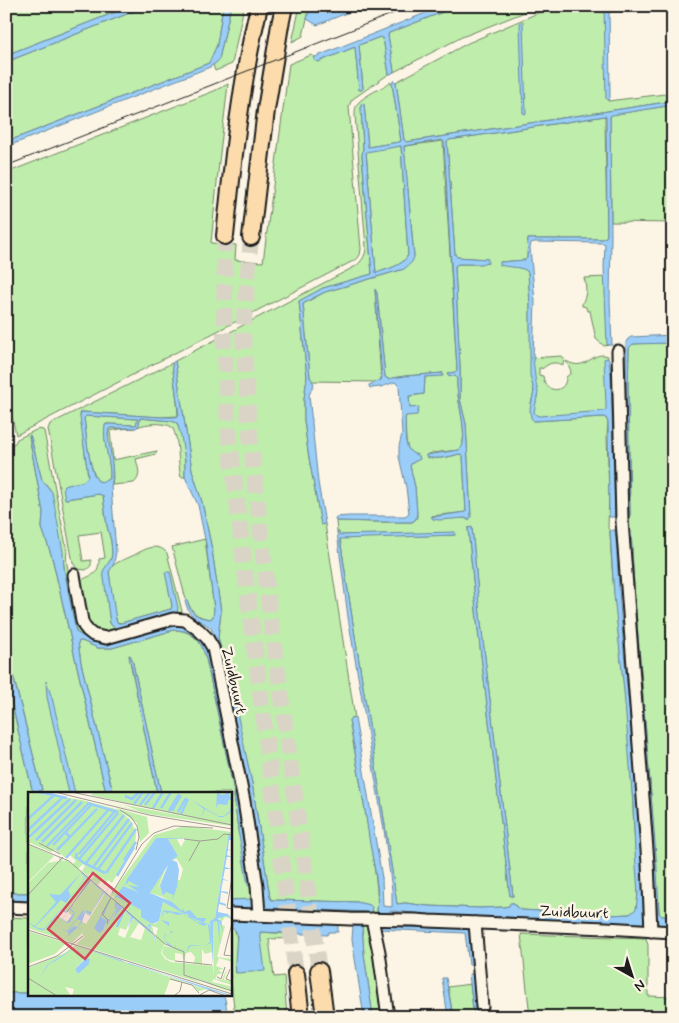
<svg xmlns="http://www.w3.org/2000/svg" width="679" height="1023" viewBox="0 0 679 1023" font-family="Mynerve,sans-serif">
  <style>
    .green { fill: #bfedab; stroke: #6e8464; fill-rule: evenodd }
    .water { fill: #9acef8; stroke: #6887a0; fill-rule: evenodd }
    .lines { fill: none; stroke-linecap: round; stroke-linejoin: round }
    .highway-tunnel { stroke: #dad4c7; stroke-width: 16; stroke-dasharray: 16 8; stroke-linecap: butt }
    .minor-casing { stroke: #1c1c1c; stroke-width: 15 }
    .highway-casing { stroke: #1c1c1c; stroke-width: 20 }
    .minor { stroke: #fcf5e5; stroke-width: 11 }
    .highway { stroke: #fcdcac; stroke-width: 16 }
    .tram { stroke: #1c1c1c; stroke-width: 1 }
    .labels { text-anchor: middle; stroke-width: 5; stroke-linejoin: round; paint-order: stroke }
    .street-label { font-size: 16px; fill: #1c1c1c; stroke: #fcf5e5 }
    .inset-river { fill: none; stroke: #9acef8; stroke-width: 2.5 }
    .inset-road { fill: none; stroke: #a29e95; stroke-width: 1 }
    .view { fill: #d1495b; fill-opacity: 0.15; stroke: #d1495b; stroke-width: 2.5 }
    .inset-edge { fill: none; stroke: #1c1c1c; stroke-width: 2.5 }
  </style>
  <rect width="100%" height="100%" fill="#fcf5e5"/>
  <filter id="ink" filterUnits="userSpaceOnUse"><feTurbulence type="fractalNoise" baseFrequency=".02" numOctaves="2"/><feDisplacementMap in="SourceGraphic" scale="10" xChannelSelector="R" yChannelSelector="G"/><feConvolveMatrix kernelMatrix="1 2 1 2 8 2 1 2 1" color-interpolation-filters="sRGB"/></filter>
  <g filter="url(#ink)">
    <!-- green -->
    <g class="green">
      <path d="M6 6H131L6 55Z"/>
      <path d="M147 6H223L217 45 209 63 6 142V62Z"/>
      <path d="M231 6H244L232 64 215 71 213 65 219 59Z"/>
      <path d="M300 6H310L303 36 292 42Z"/>
      <path d="M458 6H519L520 9H522V6H540L462 37 392 73 394 71 388 35 389 33Z"/>
      <path d="M554 6H606L608 101 673 93V101L406 142 404 140 396 82 468 43Z"/>
      <path d="M380 37 383 38 389 74 354 98 351 101 349 107 361 249 360 255 357 259 16 435 6 388V173L214 91 228 84 219 162 211 243 236 245 235 260 263 262 289 64 311 55 315 57 314 59 318 62 355 47 359 89 361 90 363 88 359 45Z"/>
      <path d="M391 82 392 83 401 141 399 142 368 147 364 104 361 105 363 149 362 156 372 274 323 288 299 301 307 377 304 399V420L308 452 321 524H325L355 718 353 717 349 720C357 762 364 804 371 846 374 868 379 891 377 912L387 913 386 916 264 910 259 885 266 908 371 912 357 902 271 900 270 898 252 783 224 660 218 638 221 612 212 550 202 502 192 470 175 361 356 266C362 261 366 255 366 247L355 115C355 111 355 107 358 103 365 95 382 88 391 82Z"/>
      <path d="M673 105V223L611 222 610 115Z"/>
      <path d="M605 116 607 235 606 237 602 239H528L527 258 525 260 500 262 524 269 528 272 530 304 531 378V358L562 356 564 358 563 365C554 361 549 363 542 369V368H539V375L543 376C545 394 566 394 566 377L570 374 571 371 566 361C587 373 591 350 608 356V359H605L610 365 612 414 535 418 532 408 537 395 532 381 534 393 531 403 534 421 603 417 606 418 608 422 607 436 609 494 608 528 610 532C612 585 619 636 624 688 629 735 632 782 634 829 635 856 640 882 637 909L630 914 609 915 521 910 516 907 514 903H511L509 906 504 907 480 908 428 906 405 903 397 904C379 782 358 660 340 538L455 535V533L340 535 338 531 337 532 336 521 378 522H412L415 520 417 517 415 487 410 466 412 463 419 459V456L410 452 408 449 406 440 405 418 411 408 409 407V396L424 394 425 377 443 373 405 376 388 379 385 377 377 293 375 290 381 380 377 382 312 381 310 377 303 304 325 292 404 269 414 256 404 148 405 146 443 141 457 369 456 372 448 373V375L455 376 457 378C456 400 466 423 463 443 462 448 462 447 459 450L432 453 426 455 427 457C435 460 450 457 459 454L463 455 466 512 432 516 465 518 468 520 471 517 466 424 460 399V367L455 268V266L458 264H481L488 263 487 259 457 257 455 255 447 142 449 140ZM468 528H472L479 606 513 896H510L478 630Z"/>
      <path d="M401 146 408 255C403 266 387 269 376 273L366 151Z"/>
      <path d="M607 277 609 345 604 346 596 339 590 311H587L586 307 582 306C582 299 582 305 584 299 587 293 586 284 584 278Z"/>
      <path d="M648 343H673V917L662 916 659 913 653 820 634 587 631 532 630 531 629 517 630 515 628 390 629 348 633 344Z"/>
      <path d="M172 363 177 401 178 416 161 417 82 412 80 414 88 476C85 482 72 493 66 499L99 494 103 496 107 526 111 541 112 553 111 559 104 571 110 623 112 626 137 624 175 613 166 572 172 606 171 609 121 623 117 622 113 608 109 570C115 562 121 561 130 557 141 552 156 540 167 553L182 611V614L106 635 88 626 79 582C89 574 99 578 99 559L105 558 101 532 79 535 83 561 91 560C92 566 90 567 86 570L77 569 73 563 48 429 50 424Z"/>
      <path d="M86 416 138 419 136 425 106 424C102 442 111 460 110 478L103 482 98 481C89 472 86 432 84 418Z"/>
      <path d="M140 418 172 421 177 423C185 439 185 460 185 477H181C177 461 180 441 172 427 163 422 147 423 137 427Z"/>
      <path d="M111 428H135L120 429 110 431 113 460 157 451 156 454 136 459C138 468 142 476 134 483L112 485C116 468 105 444 109 429Z"/>
      <path d="M38 429 43 430 44 431 67 551C63 570 83 616 90 636L181 623 205 639 220 689 206 646 186 627 170 626 112 643C98 644 88 640 76 632L50 489 42 480 31 438 30 435 29 436 43 512 42 528 52 557 106 793H29V893H12L6 890V679L32 789 35 792 42 790 6 647V447L15 443 17 439Z"/>
      <path d="M205 539 214 609V616L210 619C198 617 191 613 187 600H186L172 547Z"/>
      <path d="M174 630C188 630 197 637 204 649L233 786 238 830 251 886 253 911H230V908L250 909 252 900H230V793H161L132 659 130 655 129 656 157 793H113L81 663 78 642 80 641H82L98 648H112Z"/>
      <path d="M6 917 29 918V993H6Z"/>
      <path d="M230 918 293 922V923L235 930C239 940 234 960 236 973L260 932 289 934 294 933C289 941 277 938 269 939L274 977 284 976 287 1017H235L230 970Z"/>
      <path d="M352 923H370L381 1017H373L364 954 362 926H353Z"/>
      <path d="M521 934 646 938 648 945V996L673 997V1017H530Z"/>
      <path d="M470 984 474 1017H453L448 987Z"/>
    </g>
    <!-- water -->
    <g class="water">
      <path d="M131 6H147L6 62V55Z"/>
      <path d="M223 6H231L219 59 217 62 210 67 6 147V142L209 63 217 45Z"/>
      <path d="M310 6H364L317 25 307 19Z"/>
      <path d="M443 6H458L389 33 388 35 394 71 391 74H389L383 38 380 37 359 45 363 89 361 90H359L355 47 318 62 314 60 315 57Z"/>
      <path d="M604 6H609L610 98 608 100 606 99Z"/>
      <path d="M521 22H523L526 114 523 113 520 24Z"/>
      <path d="M394 80 396 82 404 140 407 142 673 101V105L612 115 610 116 611 235 610 300 612 345H607L604 267 605 244 602 243 534 242 531 243 530 248 535 301 533 357 535 377 538 393 534 412 536 415 539 416 604 411 606 409V404L604 359 607 358 609 360 611 374 615 517H609L608 422 606 418 603 417 534 421 531 418 530 409 534 391 530 375V304L528 272C522 266 509 268 500 265V262L525 260 527 258 528 239H602L606 237 607 235 606 117 605 116 449 140 447 142 455 255 457 257 488 259V263L481 264H458L455 266V268L460 367V399L466 424 471 517 469 520 465 518 439 520 433 519 431 517 466 512 463 455 459 454C449 457 436 460 426 457V455L459 450C462 447 462 448 463 443 466 423 456 400 457 378L455 376 447 375 448 373 456 372 457 369 444 142 442 140 404 146 414 257 412 262 404 269 325 292 313 298 303 304 310 377 314 384 309 395 318 482 325 524 321 525 308 452 304 420V399L307 377 299 301 323 288 372 274 362 155 363 149 361 105 362 103 364 104 368 147 399 142 401 141 392 83ZM401 146 408 255C403 266 387 269 376 273L366 152Z"/>
      <path d="M375 289 377 293 385 377 388 379 405 376 443 373V376L425 377 424 394 409 396 410 408 419 407 417 415 406 416 405 418C406 427 403 446 411 452 413 454 416 454 419 456L420 459 412 463 410 466 415 487 417 512 416 519 412 522H378L336 521 335 518 336 517 349 516H405L409 513 406 487 399 457V446L402 434 399 386 395 382 381 387 370 388 369 386V385L381 380 382 377Z"/>
      <path d="M673 335V343L633 344 629 348 628 390 630 515 629 517 626 436V342L628 339 631 337Z"/>
      <path d="M175 361 192 470 202 502 212 550 221 612 218 638 236 708 252 783 270 898 272 900 357 902 370 905 372 907 371 912 266 908 264 905 217 644 211 628C198 618 190 620 185 601L187 600C191 614 196 617 210 619L213 617 214 609 206 544 199 510 198 505 185 477V460L181 436 177 423 172 421 140 418 139 425 136 428H111L109 429 108 435C110 452 115 470 111 487L116 552 114 563 109 572 116 620 118 623H121L171 609 172 606 165 572H170L178 608 177 613 123 628C117 629 113 628 110 623L103 571 111 559 112 553 111 541 107 526 103 496 99 494 65 499 63 487 64 486 84 481 88 476 80 417 81 412 161 417H175L179 416 172 363ZM86 416 138 419 136 425 108 424 105 425C102 442 111 461 110 478L103 482 98 481C89 472 86 432 84 418Z"/>
      <path d="M30 435 42 480 52 492 63 552 64 568 76 632C88 640 98 644 112 643L170 626 186 627 201 638 208 652 238 797 240 823 251 886V888L248 885 238 830 233 786 207 663C202 644 197 630 174 630L112 648H98L82 641H80L78 642 81 663 113 793H106L52 557 42 528 43 512 29 436Z"/>
      <path d="M472 527 479 606 513 896H510L478 630 468 528Z"/>
      <path d="M612 530H615L616 539 620 604 643 865 645 897 644 912 646 916 654 917 657 914V909C651 783 636 658 629 532L630 531H631L634 587 657 868 659 913 662 916 673 917V925H662L658 924H621L600 921 586 923 509 917 446 916 392 911 387 913H377C380 890 374 866 370 844 364 802 357 761 349 720L351 718H355L382 878 383 906 392 907V890L384 830 348 617 337 532H338L340 535 455 532V535L340 539C358 660 379 782 397 904L405 903 428 906 480 908 504 907 509 906 510 903H514L516 907 521 910 609 915 630 914 636 909 638 893 635 852 633 804 624 691 614 595 610 531Z"/>
      <path d="M6 648 42 790 35 792 32 789 6 679Z"/>
      <path d="M129 655H130L132 659 161 793H157Z"/>
      <path d="M46 681 52 698 75 793H69L47 697Z"/>
      <path d="M6 890 12 893H29V904L6 903Z"/>
      <path d="M252 899 253 901 254 906 252 908H230V900Z"/>
      <path d="M234 920 291 922C295 924 301 924 306 923H338V932H329L327 935 260 932 265 971 236 973 235 962 237 934 235 930 231 928Z"/>
      <path d="M378 924 402 927 471 929 473 964 469 965 465 933 378 929Z"/>
      <path d="M353 926H362L364 954 373 1017H364L352 939Z"/>
      <path d="M469 974H475L479 1017H474Z"/>
      <path d="M442 978H446L453 1017H448Z"/>
      <path d="M6 993H29V994H202L214 995V994H223L225 999 228 1017H6Z"/>
    </g>
    <g class="lines">
      <!-- highway-tunnel -->
      <g class="highway-tunnel">
        <path d="M225 236 224 342 228 425 249 605 296 974"/>
        <path d="M251 237 243 334 249 426 269 608 319 971"/>
      </g>
      <!-- minor casing -->
      <g class="minor-casing">
        <g id="minor">
          <path d="M618 351 622 521 648 863 651 931"/>
          <path d="M74 575 82 621 84 626 88 631 93 635 106 638 173 619 185 620 199 630 207 638 213 648 244 801 257 886 259 915"/>
          <path d="M6 907 29 908"/>
          <path d="M230 914 350 919 415 920 429 921 606 928 673 932"/>
          <path d="M372 919 379 952 388 1017"/>
          <path d="M475 923 482 1007"/>
        </g>
      </g>
      <!-- highway casing -->
      <g class="highway-casing">
        <g id="highway">
          <path d="M225 236C233 159 241 82 259 6"/>
          <path d="M251 237 266 110 280 25 284 6"/>
          <path d="M319 971 325 1017"/>
          <path d="M296 974 301 1017"/>
        </g>
      </g>
      <!-- minor -->
      <use href="#minor" class="minor"/>
      <!-- highway -->
      <use href="#highway" class="highway"/>
      <!-- tram -->
      <path class="tram" d="M6 166 412 6"/>
    </g>
  </g>
  <g class="labels">
    <!-- street labels -->
    <g class="street-label">
      <text transform="translate(235 680) rotate(77)" y="6">Zuidbuurt</text>
      <text transform="translate(574 911) rotate(2)" y="6">Zuidbuurt</text>
    </g>
  </g>
  <!-- overview -->
  <g transform="translate(28 792)">
    <rect width="204" height="204" fill="#fcf5e5"/>
    <path d="M0 0 54 8 91 18 103 29 108 41 107 52 84 91 80 88 76 93 75 86 70 93 63 87 66 84 62 81 60 84 54 79 57 74 55 72 50 77 62 88 38 120 33 117 28 123 39 130 44 124 40 120 63 89 75 100 62 124 57 120 51 128 58 132 82 93 78 101 85 106 87 103 84 105 82 103 126 43 157 34 204 40 200 44 204 47 200 46 187 126 182 129 185 148V130L189 128 190 137 192 125 199 124 204 127 197 125 194 129V133L197 134 189 165 204 167V170L191 166 188 174 196 177 190 178 195 181 188 183 193 186 189 184 187 187 194 188 199 176 196 188 203 189 204 193 185 187 184 190 202 194 204 199 191 195 204 201 156 182 174 191 48 152 56 145 54 141 44 151 0 136V91L20 71 31 69V64L35 69 39 68 45 72 48 69 41 62 38 66 27 58 23 60 0 50 4 43 0 39ZM128 46 166 47 157 48 153 55 149 47H140L150 64 144 68 149 67 155 77 152 88H149L146 103 138 100 135 104 132 94 141 73 129 98 139 73 122 101 135 105 154 119 135 110 131 129 126 132 113 125V118L89 103 95 94 110 100 111 95 99 87ZM88 110 119 136 123 133 122 138 126 142 124 134 130 136 126 150V144L117 136 113 148 102 145 111 131 105 126 97 146 90 143 92 136 98 138 103 125 93 115H88ZM137 151 147 156 136 154 134 161 139 167 147 169V161L154 162 156 170 158 161 163 160 167 165 166 171 174 173V157L177 162 184 160 185 152 186 185 185 174 143 170 137 167 133 161ZM31 0 169 27 63 3 66 0H204V34L120 22 76 10 112 19 96 13ZM88 16 119 25 121 41 112 50 109 31ZM0 52 26 64 0 90ZM0 139 3 140 38 151 27 162 0 172ZM47 153 177 197 178 195 204 204 180 197 170 199 166 194 142 187 136 204H44L46 197 37 195 43 204H0V176L37 161ZM56 167 62 169 50 182 47 177Z" fill="#bfedab" fill-rule="evenodd"/>
    <path d="M189 0 194 3 201 0 202 5 204 3V18L202 21 195 25H191L177 17 173 26 176 17 164 8 190 24H196L202 19 204 9 201 7 199 13 190 12 188 16ZM201 40 204 48H201L200 57 204 59 200 58 199 63 204 65H199L197 75 204 77H197L195 87 202 89 195 88 193 99 200 100V102L193 100 192 110 198 112V114L191 112 190 120 200 122 204 127 199 124 191 126 190 127 193 129 195 140 191 129 192 151 195 142 192 152 189 129 185 130V173L182 129 187 126ZM128 46H164L140 47 150 64 144 68 149 70 151 78 149 95 144 109 145 103 138 100 135 104 132 94 140 73 122 101 144 110 154 119 155 116 156 120 162 118 169 126H178L176 131 162 125 170 130 181 132 183 139V151L177 154H162L160 158V159L154 158 142 154 138 152H139L136 148 137 142 142 143 143 139H145L142 143 138 142 136 148 147 156 148 152V156L152 157 159 159 161 153 177 154 182 150 180 132 175 134 155 122 149 123 141 120 140 122 136 119 133 128 141 130V134L133 128 135 118 154 121 161 125 160 122H157L135 110 131 129 124 132 113 125V118L89 105 86 107 95 94 110 100 100 93 111 95 101 89 97 94 99 87ZM54 80 83 106 75 125 80 127 81 128 87 118V110L79 125 87 110 84 106 120 137 123 133 120 136 110 127 119 136 121 132 123 133 122 138 126 142 122 140 127 144 126 150V144L105 126 100 137 104 125 99 137 103 125 94 116 90 121 93 115 85 128 90 113 75 142 81 129 75 125 74 122V126L79 128 75 138 71 141 66 136 64 140 82 106 76 101 62 123 56 118 64 120 75 100 69 95 55 118 69 95 63 89 47 111 62 89 46 110 61 88 58 85 34 116 38 111 33 108 7 135 16 137 32 118 34 117 38 120 46 111 38 121 33 118 23 130 29 134 39 121 35 127 39 130 45 122 46 121 42 118 40 120 46 112 43 117 47 121 42 130 39 131 35 127 29 134 39 139 55 118 56 120 49 127 57 120 62 124 57 121 54 130 49 135 53 129 49 127 39 140 46 134 54 137 63 124 54 137 49 136 39 145 41 141 23 130 16 138H14L10 137 6 135 0 130 7 134 28 110 21 102 32 103ZM53 81 57 85 43 105 40 98ZM49 154 93 168 98 171H101L203 203 204 204 178 197 138 183 98 171 49 154 29 168 20 173 11 188 19 173ZM58 166 62 167 61 172 50 182 47 177Z" fill="#9acef8" fill-rule="evenodd"/>
    <path class="inset-river" d="M10 0 26 3M97 4 104 7 111 0M59 11 90 20M106 12 115 0M112 13 122 0M117 13 127 0M125 16 135 0M133 16 143 0M141 19 151 2M144 19 153 3M150 20 158 6M153 22 160 7M0 27 26 3 39 6M0 38 34 6M37 40 42 45 69 17M1 45 42 7M8 48 48 8M14 50 54 10M25 53 64 12M19 54 60 12M29 58 42 45M49 61 48 65 56 71 77 81M51 62 87 19M38 66 81 17M51 67 90 21M96 68 108 50M58 71 96 23M66 74 101 27M70 77 104 31M78 81 108 37M89 84 106 55M89 135 96 118"/>
    <path class="inset-road" d="M27 0 121 23 204 37M43 0 204 33M92 18 103 25 109 34 111 45 108 58M156 47 172 49 190 47 196 42 204 43M11 51 32 62M0 52 41 69 137 152 156 160V183L204 199M161 69 172 49M204 85 199 116 204 117M84 101 114 52 126 41 146 34 185 36M0 103 35 65M39 120 63 87M204 131 196 163 204 164M79 132 80 128 74 122 83 106M0 138 204 202M147 169 184 173M0 175 29 164 55 144M202 177 198 187 204 189M189 185 193 187 197 175M0 186 29 204M142 187 164 193 171 201M146 204 152 199 154 190M170 204 181 198 198 204"/>
    <path class="view" d="M65 81 102 111 57 167 20 137Z"/>
    <rect width="204" height="204" class="inset-edge"/>
  </g>
  <!-- margin -->
  <rect width="679" height="1023" fill="none" stroke="#fcf5e5" stroke-width="25"/>
  <rect x="12" y="12" width="654" height="998" fill="none" stroke="#1c1c1c" stroke-width="2" filter="url(#ink)"/>
  <!-- north arrow -->
  <g transform="translate(632 976) rotate(141)" stroke="#fcf5e5" stroke-width="4" paint-order="stroke">
  <path d="M0-4L9 19L0 12L-9 19Z" fill="#1c1c1c"/>
  <text y="-8" font-size="14" font-weight="bold" text-anchor="middle" fill="#1c1c1c">N</text>
  </g>
</svg>
